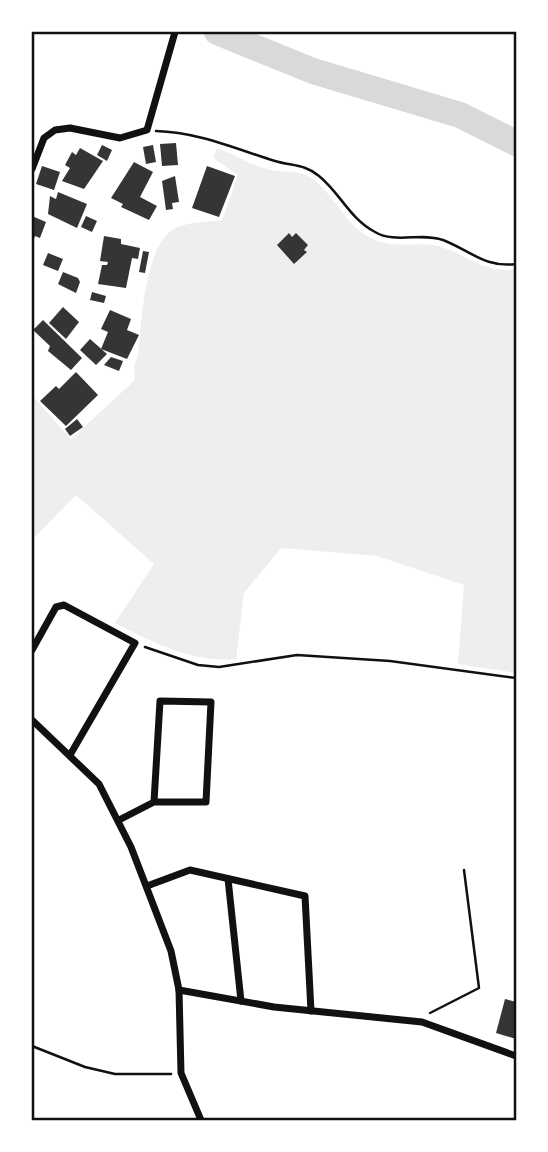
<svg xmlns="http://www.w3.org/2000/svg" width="548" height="1152" viewBox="0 0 548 1152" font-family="Figtree,sans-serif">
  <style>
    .green { fill: #eee }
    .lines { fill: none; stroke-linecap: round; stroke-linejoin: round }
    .river { stroke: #d9d9d9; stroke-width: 26 }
    .building { fill: #353535 }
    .path { stroke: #111; stroke-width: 2.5 }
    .minor { stroke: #111; stroke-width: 7 }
    .neatline { fill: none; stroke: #111; stroke-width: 2.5 }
  </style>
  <rect width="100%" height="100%" fill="#fff"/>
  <!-- green -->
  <path class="green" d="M217 148C236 155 258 169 277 171 291 173 300 170 313 179 335 196 346 227 373 239 395 250 420 240 441 247 469 256 486 274 516 269V673L458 664 464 585 377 556 281 548 244 593 236 659C192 663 154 643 115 623L154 564 76 495 32 540V395L71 439 135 380 134 366 138 355C141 325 145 238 178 227 191 222 208 222 222 220L238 175 213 158Z"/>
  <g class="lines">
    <!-- river -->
    <path class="river" d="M217 32 313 71 460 115 516 143"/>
  </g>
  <!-- building -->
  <g class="building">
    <path d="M176 143 178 165 162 166 160 144Z"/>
    <path d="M102 145 112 150 107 161 97 155Z"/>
    <path d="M153 145 156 162 146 164 143 147Z"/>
    <path d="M80 148 103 161 84 189 62 181 70 168 65 165 72 152 76 155Z"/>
    <path d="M134 162 153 172 140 197 157 206 149 220 121 207 123 204 111 198Z"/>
    <path d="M42 166 60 172 54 190 36 184Z"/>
    <path d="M207 166 235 176 219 217 192 208Z"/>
    <path d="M175 176 179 202 172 203 173 209 166 210 162 181Z"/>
    <path d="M58 192 87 204 77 228 48 214 50 196 56 199Z"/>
    <path d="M32 216 46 222 40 238 35 236 32 244Z"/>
    <path d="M86 216 97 221 92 232 81 227Z"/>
    <path d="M289 233 292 237 296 233 308 245 304 250 307 252 294 264 277 245Z"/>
    <path d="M104 236 121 239V244L140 248 138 259 132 258 126 288 98 284 102 265H107L108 262 100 261Z"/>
    <path d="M143 251 149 252 145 273 139 272Z"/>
    <path d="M48 253 63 259 58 271 43 265Z"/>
    <path d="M63 272 78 278 80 282 76 293 58 284Z"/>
    <path d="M92 292 106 296 104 303 90 300Z"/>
    <path d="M63 307 79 322 66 339 49 323Z"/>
    <path d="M110 310 131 319 127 330 139 335 127 359 101 349 108 332 101 329Z"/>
    <path d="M43 320 82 358 71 370 48 351 50 346 33 330Z"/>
    <path d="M90 339 107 354 96 365 80 350Z"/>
    <path d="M111 357 123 361 119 371 104 365Z"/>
    <path d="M76 372 98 395 66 426 40 401 56 386 59 389Z"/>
    <path d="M77 419 83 427 70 436 65 429Z"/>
    <path d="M505 999 516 1002V1039L496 1033Z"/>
  </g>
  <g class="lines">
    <!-- path -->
    <g class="path">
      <path d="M156 131C198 132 236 149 275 161 291 166 305 164 319 176 340 193 350 219 375 232 395 244 422 232 443 240 471 251 485 268 516 264"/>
      <path d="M145 647 198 665 219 667 297 655 390 661 516 678"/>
      <path d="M430 1013 479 988 464 870"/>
      <path d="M32 1046 85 1067 115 1074H171"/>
    </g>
    <!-- minor -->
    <g class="minor">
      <path d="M32 169 44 138 55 130 70 128 120 138 147 130 175 32"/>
      <path d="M32 650 56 607 64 605 135 643 70 755"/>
      <path d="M32 720 99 784 131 847 171 951 179 990 181 1073 201 1120"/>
      <path d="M119 820 154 802H206L211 702 160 701 154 802"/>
      <path d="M228 879 241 1001"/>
      <path d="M147 886 190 870 305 896 311 1011"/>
      <path d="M179 990 274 1007 422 1022 516 1056"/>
    </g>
  </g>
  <!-- border -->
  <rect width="548" height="1152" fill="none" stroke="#ffffff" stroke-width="66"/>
  <rect x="33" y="33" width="482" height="1086" class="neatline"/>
</svg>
